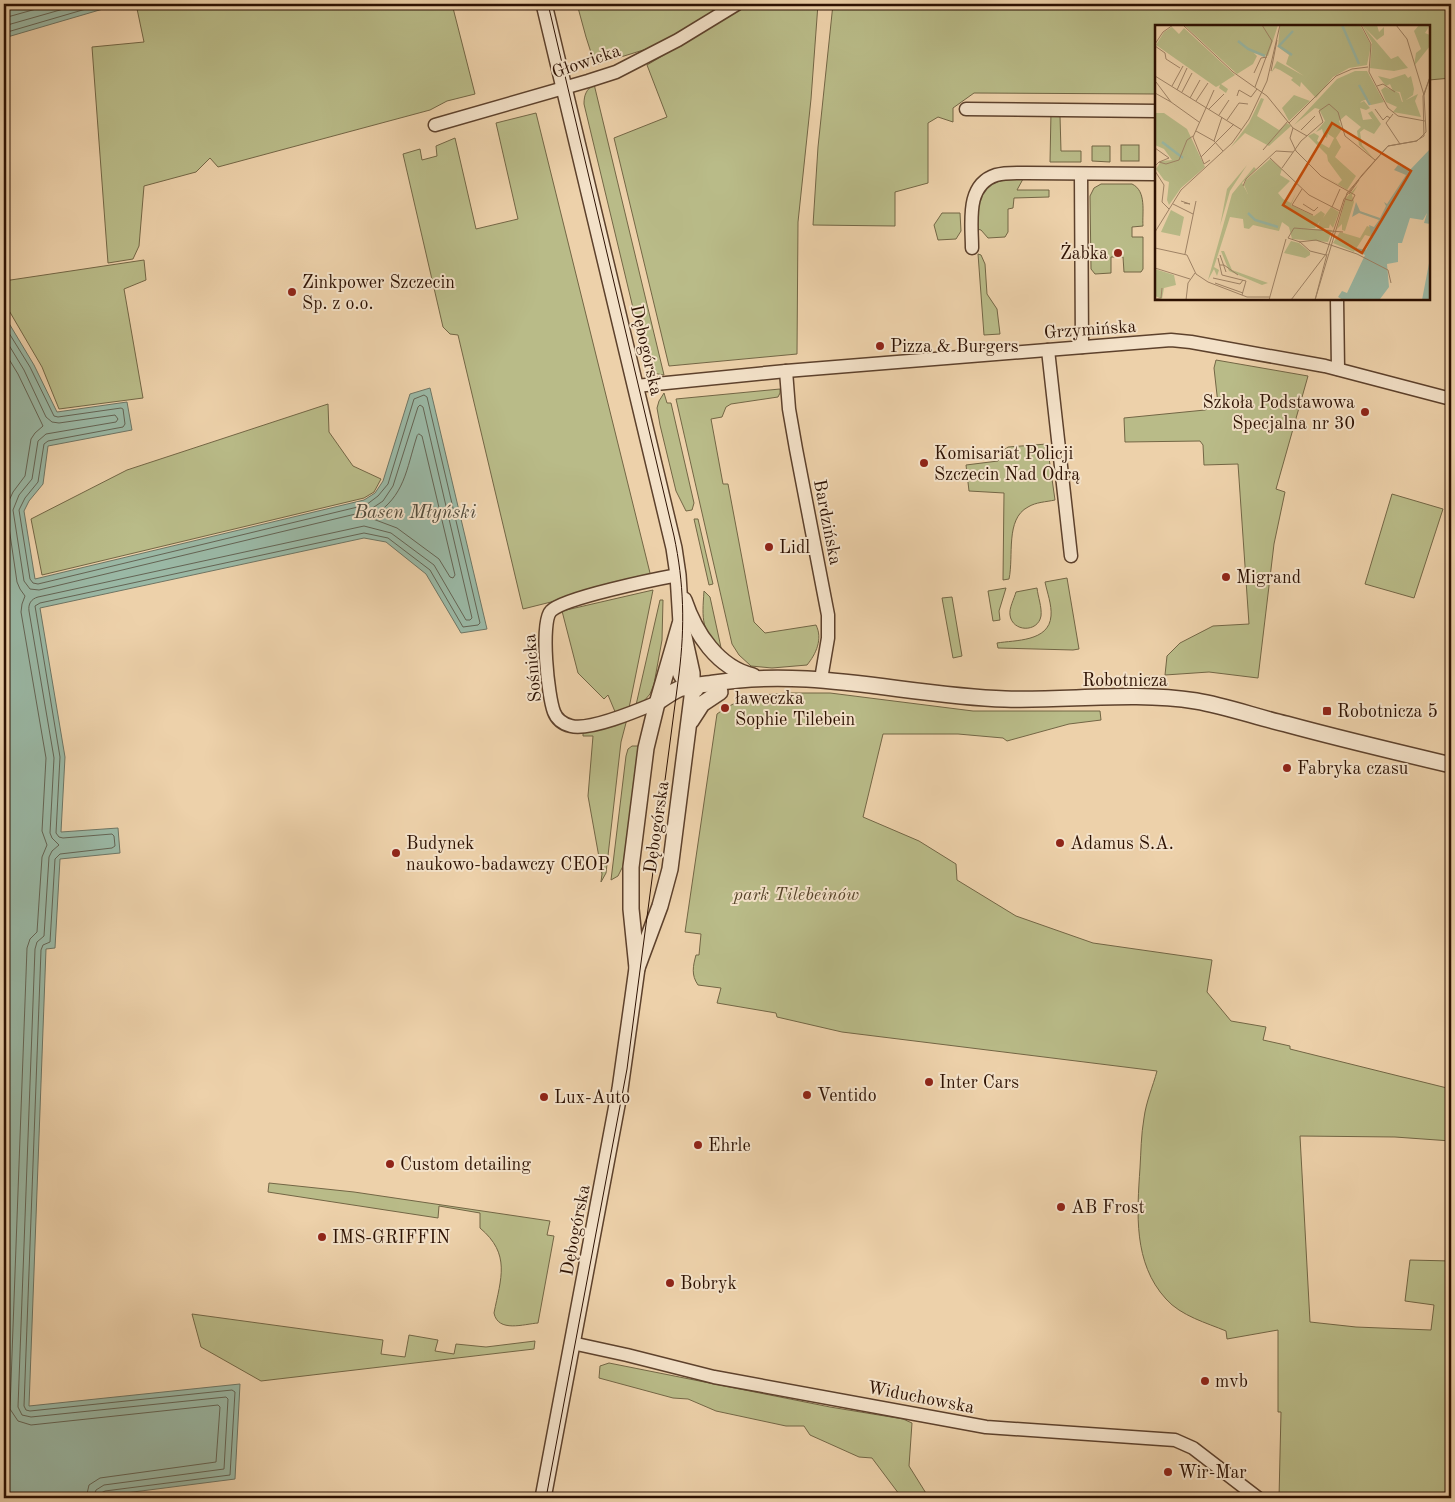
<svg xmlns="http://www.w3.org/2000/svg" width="1455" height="1502" viewBox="0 0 1455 1502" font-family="'Old Standard TT',serif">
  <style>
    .green { fill: #b9bb88; stroke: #736645 }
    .water { fill: #9ab8a5; stroke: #6e7564 }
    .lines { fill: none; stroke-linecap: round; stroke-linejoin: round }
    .shore { stroke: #646454; stroke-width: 1 }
    .minor-casing { stroke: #5d412c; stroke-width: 15 }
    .tertiary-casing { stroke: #5d412c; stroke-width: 18 }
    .minor { stroke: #f3e1c8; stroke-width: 12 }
    .tertiary { stroke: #f3e1c8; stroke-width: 15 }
    .tram { stroke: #2d1102; stroke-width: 1 }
    .poi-dot { fill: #8f2418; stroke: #f3e1c8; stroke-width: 2 }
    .labels { text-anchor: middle; stroke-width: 4; stroke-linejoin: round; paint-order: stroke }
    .street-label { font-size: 18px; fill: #2d1102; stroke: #f3e1c8 }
    .poi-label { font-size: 18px; fill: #2d1102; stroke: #f3e1c8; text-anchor: start }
    .park-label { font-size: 18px; font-style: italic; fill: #57442a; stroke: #f3e1c8 }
    .water-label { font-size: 19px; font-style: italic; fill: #534b3b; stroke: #f3e1c8 }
    .inset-river { fill: none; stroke: #9ab8a5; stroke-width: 2.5 }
    .inset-road { fill: none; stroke: #a08467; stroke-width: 1 }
    .view { fill: #cc4e0a; fill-opacity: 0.15; stroke: #cc4e0a; stroke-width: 2.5 }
    .inset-edge { fill: none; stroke: #2d1102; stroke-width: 2.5 }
  </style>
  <rect width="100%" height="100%" fill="#edd1aa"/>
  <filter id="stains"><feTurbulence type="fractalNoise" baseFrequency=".004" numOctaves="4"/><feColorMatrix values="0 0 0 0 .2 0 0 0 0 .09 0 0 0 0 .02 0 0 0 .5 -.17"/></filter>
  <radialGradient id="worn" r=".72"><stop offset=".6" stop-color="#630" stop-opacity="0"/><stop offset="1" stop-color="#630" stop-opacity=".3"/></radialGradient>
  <!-- green -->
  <g class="green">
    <path d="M136 4H452L475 94 447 101 430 110 218 167 210 158 196 172 144 186 139 246 133 259 108 263 92 47 144 42Z"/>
    <path d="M577 4H726L653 47 595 65 586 37Z"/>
    <path d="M750 4H818L811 99 798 222 797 354 669 366 614 138 667 117 647 65Z"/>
    <path d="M833 4H1451V78L1429 80V26H1156V94L974 93 953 108V122L938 117 928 123V183L895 192V226L813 225 818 147Z"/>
    <path d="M594 84 664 375C654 374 650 371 646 362L584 104C584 95 586 90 594 84Z"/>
    <path d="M1051 112 1060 116 1061 151H1081V162H1050Z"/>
    <path d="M536 113 651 577 523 609 458 335 450 334 443 327 403 154 420 149 422 160 437 156 436 146 455 138 476 229 518 219 496 123Z"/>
    <rect x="1121" y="145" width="18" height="16"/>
    <path d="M1092 146H1110V162L1092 161Z"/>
    <path d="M1023 179 1017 190H1049V197L1014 198 1013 208 1008 209V232L1005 237 988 238 981 230 977 229C977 222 976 213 977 205 981 181 1004 179 1023 179Z"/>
    <path d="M1101 184H1132C1147 191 1142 213 1143 226L1132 227V237H1143V269L1141 272H1124L1123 257H1111V273L1095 274 1091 269 1090 196 1094 188Z"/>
    <path d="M942 213H960L961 231 956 239 938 240 934 225Z"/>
    <path d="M978 254 981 255 985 264 987 294 997 309 1000 334 984 335Z"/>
    <path d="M144 260 146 280 124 289 143 398 59 409 42 367 4 302V281Z"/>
    <path d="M1216 360 1308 376 1276 489 1285 492 1274 544 1258 678 1209 672 1165 675 1167 656 1180 643 1213 626 1249 624 1238 464 1204 465 1203 445 1200 441 1125 442 1124 418 1205 410 1218 404 1214 368Z"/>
    <path d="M780 389V393L778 397 731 404 726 407 722 417 711 419 723 484H728L754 622 765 633 816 625C823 639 816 654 807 665L772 668 751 666 739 655 732 644 676 399Z"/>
    <path d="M664 393 667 403H671L694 503 692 510 686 511 676 491 660 425 657 408 659 401Z"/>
    <path d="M328 404 329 432 353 466 381 479 374 492 364 498 42 575 31 519 127 470Z"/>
    <path d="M1047 444 1055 500C1046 502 1036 502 1028 507 1005 519 1014 556 1009 579L1003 580 1004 493 969 491 966 465 998 461 1004 450 1008 447Z"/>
    <path d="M1392 494 1443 509 1414 598 1365 584Z"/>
    <path d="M694 519H698L713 584 709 585Z"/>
    <path d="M1067 578 1079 649 1073 650 998 648 997 643C1015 640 1049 642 1051 616 1052 605 1047 592 1045 582Z"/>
    <path d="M1006 588 999 611 1000 620 993 621 988 591Z"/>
    <path d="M1037 588C1038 597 1042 607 1041 616 1038 633 1012 632 1010 615 1009 608 1014 599 1016 592Z"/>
    <path d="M653 590 629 708 616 714 608 695 604 699 578 673 562 611Z"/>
    <path d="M704 591 710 597 722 652C701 630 702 620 704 591Z"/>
    <path d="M952 597 962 656 953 658 942 598Z"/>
    <path d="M660 600H663L662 640 654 684 650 694 644 701 636 705Z"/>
    <path d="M789 693H830L973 711H1100L1101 720 1069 724 1007 741 1003 738 958 734H883L863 817 919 841 956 864 957 880 1016 916 1093 943 1212 960 1207 992 1231 1021 1266 1027 1263 1040 1290 1046V1049L1451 1089V1141L1395 1137 1300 1136 1310 1322 1356 1327 1431 1330 1434 1305 1405 1301 1410 1260 1451 1261V1498H1279L1281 1412H1278V1330L1227 1339 1226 1331C1207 1323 1181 1316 1166 1299 1133 1263 1137 1213 1140 1168 1141 1152 1141 1135 1144 1118 1146 1102 1153 1086 1157 1071L842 1032 777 1017 776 1013 717 1003 721 988 698 985C691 975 693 966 696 955H699L701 934 685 932 717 714C742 696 758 695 789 693Z"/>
    <path d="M627 719 621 742 606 873 601 882 602 874 588 796 593 736H583V730Z"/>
    <path d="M632 746H639L623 866 618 876 611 880 626 756 628 749Z"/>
    <path d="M269 1183 354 1192 550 1221 547 1235 554 1236 538 1323C524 1324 498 1333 494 1313 501 1278 511 1254 480 1228V1213L439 1206 438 1218 268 1192Z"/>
    <path d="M192 1314 383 1340 381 1354 405 1357 409 1335 438 1340 435 1351 454 1354 456 1344 486 1347 535 1341 534 1349 261 1381 201 1347Z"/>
    <path d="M609 1363 830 1407 903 1419 912 1423 909 1466 929 1498H902L872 1458 859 1457 810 1435 804 1426H786L716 1411 688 1399 673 1398 599 1378 600 1366Z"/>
  </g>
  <!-- water -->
  <g class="water">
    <path d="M4 4H120L4 38Z"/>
    <path d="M4 315 34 365 57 412 127 402 132 430 48 446 43 484 29 501 24 511 35 579 364 500 375 493 383 481 410 394 430 388 487 629 461 633 426 574 386 542 364 538 40 608 65 757 61 832 118 828 120 853 60 859 55 948 46 949 29 1406 240 1384 235 1479 86 1498H4Z"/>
  </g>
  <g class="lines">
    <!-- shore -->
    <g class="shore">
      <path d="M4 18 54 4"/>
      <path d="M4 26 81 4"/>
      <path d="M4 33 103 4"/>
      <path d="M4 325 30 367 54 416 58 417 121 408 123 409 125 424 123 427 48 441 44 444 38 482 25 498 19 510 30 579 33 583 38 584 366 505 378 496 388 484 414 399 424 395 427 397 480 623 478 625 463 627 430 570 388 538 364 533 40 603 35 606 60 757 56 833 59 837 63 838 112 834 114 836 115 846 112 848 60 854 55 859 50 942 43 945 41 950 24 1406 26 1410 30 1411 232 1390 235 1392 230 1475 105 1491 101 1493 100 1498"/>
      <path d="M4 337 24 370 46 417 52 422 59 423 115 415 118 419 116 422 46 434 38 441 32 479 19 495 13 510 24 581 30 589 39 590 368 511 383 501 393 486 418 407 420 405 423 407 472 618 470 620H466L434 565 391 533 364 526 38 597C31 599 28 604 29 611L54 758 50 833 52 838 59 845 52 851 49 857 44 936 37 942 35 949 18 1407 22 1415 31 1417 226 1397 228 1399 224 1469 104 1485 96 1490 93 1498"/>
      <path d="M4 351 18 374 43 426 35 433 31 439 25 476 13 492 6 507 17 582 20 589 25 596 22 604 21 612 46 758 42 831 47 845 42 857 37 932 30 939 27 948 10 1409 18 1421 31 1425 218 1405 220 1407 216 1462 100 1478 89 1485 86 1498"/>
      <path d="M419 434 422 436 455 575 453 578 450 577 439 559 397 528 373 519V516C405 496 406 470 417 436Z"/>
    </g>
    <!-- minor casing -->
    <g class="minor-casing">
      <g id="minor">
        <path d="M966 109 1156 111"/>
        <path d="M435 125 588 81 616 72 678 40 737 4"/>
        <path d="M1081 174 1082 347"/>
        <path d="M972 248C972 223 965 185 996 175 1006 172 1017 173 1027 173L1156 174"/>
        <path d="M1337 299 1338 369"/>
        <path d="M1048 350 1071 556"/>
        <path d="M786 371 789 409 796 449 828 615V638L821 679"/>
        <path d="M636 386 786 371 1171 340 1191 342 1325 366 1451 399"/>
        <path d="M658 702C639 710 590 731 571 726 563 724 557 720 554 712 548 697 540 622 551 611 563 598 656 579 678 575"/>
        <path d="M572 1343 627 1355 714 1377 986 1427 1175 1440 1193 1448 1258 1498"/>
      </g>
    </g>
    <!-- tertiary casing -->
    <g class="tertiary-casing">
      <g id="tertiary">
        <path d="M544 4 674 548 678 575 681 623 692 673V697L670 869 660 906 637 968"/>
        <path d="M684 600C695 633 718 668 753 676"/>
        <path d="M677 651C676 668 680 681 696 689"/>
        <path d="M658 702C665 697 672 692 679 689 690 685 703 685 715 683 812 667 908 696 1005 699 1068 701 1133 691 1196 701 1226 706 1256 717 1286 724 1341 739 1396 752 1451 765"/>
        <path d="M691 721 702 704 720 692"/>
        <path d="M543 1498 620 1089 633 997 637 968 631 909V867L646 748 656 707 680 624"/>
      </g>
    </g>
    <!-- minor -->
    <use href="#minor" class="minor"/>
    <!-- tertiary -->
    <use href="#tertiary" class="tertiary"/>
    <!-- tram -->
    <path class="tram" d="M546 1498 627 1069 679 674C685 626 684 583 674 536L548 4"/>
  </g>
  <!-- markers -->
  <g class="poi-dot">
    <circle cx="1118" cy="253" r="5"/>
    <circle cx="292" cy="292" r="5"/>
    <circle cx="880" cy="346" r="5"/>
    <circle cx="1365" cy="412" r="5"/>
    <circle cx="924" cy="463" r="5"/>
    <circle cx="769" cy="547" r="5"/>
    <circle cx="1226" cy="577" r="5"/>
    <circle cx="725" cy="708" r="5"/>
    <rect x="1322" y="706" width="10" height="10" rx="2.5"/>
    <circle cx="1287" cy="768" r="5"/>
    <circle cx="1060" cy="843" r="5"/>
    <circle cx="396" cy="853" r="5"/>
    <circle cx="929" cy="1082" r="5"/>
    <circle cx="807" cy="1095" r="5"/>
    <circle cx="544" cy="1097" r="5"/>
    <circle cx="698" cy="1145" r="5"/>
    <circle cx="390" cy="1164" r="5"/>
    <circle cx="1061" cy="1207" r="5"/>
    <circle cx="322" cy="1237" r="5"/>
    <circle cx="670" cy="1283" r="5"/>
    <circle cx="1205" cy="1381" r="5"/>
    <circle cx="1168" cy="1472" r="5"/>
  </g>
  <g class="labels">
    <!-- street labels -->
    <g class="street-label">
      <text transform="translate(586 61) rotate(-19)" y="6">Głowicka</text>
      <text transform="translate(1090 329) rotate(-4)" y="6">Grzymińska</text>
      <text transform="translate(647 350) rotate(77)" y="6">Dębogórska</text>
      <text transform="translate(828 522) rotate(79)" y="6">Bardzińska</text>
      <text transform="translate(532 668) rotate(-95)" y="6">Sośnicka</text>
      <text x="1125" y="686">Robotnicza</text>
      <text transform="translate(656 827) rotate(-82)" y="6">Dębogórska</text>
      <text transform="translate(575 1230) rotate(-79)" y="6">Dębogórska</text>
      <text transform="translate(921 1397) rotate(11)" y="6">Widuchowska</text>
    </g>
    <!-- poi labels -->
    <g class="poi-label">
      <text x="1108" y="259" text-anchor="end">Żabka</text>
      <text x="302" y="288">Zinkpower Szczecin<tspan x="302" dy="21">Sp. z o.o.</tspan></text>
      <text x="890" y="352">Pizza &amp; Burgers</text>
      <text x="1355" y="408" text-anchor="end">Szkoła Podstawowa<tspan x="1355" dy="21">Specjalna nr 30</tspan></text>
      <text x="934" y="459">Komisariat Policji<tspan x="934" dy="21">Szczecin Nad Odrą</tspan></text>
      <text x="779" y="553">Lidl</text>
      <text x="1236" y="583">Migrand</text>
      <text x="735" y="704">ławeczka<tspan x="735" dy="21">Sophie Tilebein</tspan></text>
      <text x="1337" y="717">Robotnicza 5</text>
      <text x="1297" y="774">Fabryka czasu</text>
      <text x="406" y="849">Budynek<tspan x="406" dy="21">naukowo-badawczy CEOP</tspan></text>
      <text x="1070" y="849">Adamus S.A.</text>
      <text x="939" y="1088">Inter Cars</text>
      <text x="817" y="1101">Ventido</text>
      <text x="554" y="1103">Lux-Auto</text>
      <text x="708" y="1151">Ehrle</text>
      <text x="400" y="1170">Custom detailing</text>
      <text x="1071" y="1213">AB Frost</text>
      <text x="332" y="1243">IMS-GRIFFIN</text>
      <text x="680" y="1289">Bobryk</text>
      <text x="1215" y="1387">mvb</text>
      <text x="1178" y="1478">Wir-Mar</text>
    </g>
    <!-- park labels -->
    <g class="park-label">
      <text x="796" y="900">park Tilebeinów</text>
    </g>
    <!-- water labels -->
    <g class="water-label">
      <text x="415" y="518">Basen Młyński</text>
    </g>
  </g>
  <!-- overview -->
  <g transform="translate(1155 25)">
    <rect width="275" height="275" fill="#edd1aa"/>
    <path d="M29 0H123L113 31 99 28 102 31 98 39 82 49ZM125 0H205L216 20 212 40 194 43 178 52 161 73 146 57 145 62 136 55 138 53 125 45 120 43 116 48 122 36 149 51 131 39 134 30 123 22ZM207 0H222L224 7 229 2V10L222 15 208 1 236 34 243 31 253 43 239 46 215 43 217 18ZM264 0H275L270 8 275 10V21L259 41 261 28 266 24 259 6ZM17 2 24 9 29 3 80 50 66 59 73 64 71 68 64 63 65 60 61 62 1 20 9 7ZM200 46H212L229 77 216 80 213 74 207 76 205 78 209 76 215 83 211 85 205 83 208 95 217 94 220 98 213 88 217 86 226 99 219 109 209 104 205 107 207 120 219 134 204 120 202 106 206 102 191 90 184 96 187 104 181 113 186 122 180 132 201 151 192 165 171 152 183 159 187 155 173 136 172 130 153 111 159 108 164 111 162 116 174 123 179 113 173 109 172 113 169 111 167 104 161 107 170 96 164 84 160 83 139 100 182 54ZM250 49 253 53 256 51 259 64 258 70 248 77 245 67 238 66 235 59 231 61 223 51 235 54ZM230 62 244 68 247 77 263 69 260 76 266 92 238 87 242 82 231 77 226 65ZM139 70 155 76 134 96 127 83ZM106 73 109 74 102 91 124 105 132 98 136 101 114 121 90 108 76 122 94 98ZM0 88H9L32 104 50 142 26 163 14 180 12 175 14 157 9 155 1 144 6 136 17 135 9 124 0 120ZM115 134 127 144 125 150 135 156 123 168 128 174 136 178 141 168 136 180 159 191 166 186 170 189 168 193 176 182 184 187 178 203 175 199 174 203H162L165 196 160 203H150L177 205 173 217 137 214 134 202 127 197 124 206 98 200 94 204 89 203 88 194 75 192 59 242 64 245 62 251 59 244 53 255 77 169 99 142 101 144 87 158 93 169 89 160 91 155ZM92 140 75 166 65 201 72 164ZM203 160 197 170 199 177 190 206 187 205V199L182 204 191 173ZM16 185 29 192 25 211 6 207ZM212 201 217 203V212L210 210 199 227 178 218 185 207 205 213ZM136 216 144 218 155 227V230L150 233 129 228ZM66 226H69L77 245 113 258 107 260 74 246ZM0 244 19 250 21 260 9 263 7 274 0 271Z" fill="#b9bb88"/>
    <path d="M275 124V199L269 198 272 188 268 195 255 193 247 218H243V237L232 239 234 262 225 274 188 275 183 272 187 266 192 268 210 230 200 226 201 223 211 225 217 213 214 200 219 202 224 195 204 188 197 192 201 177 205 186 225 193 231 181 229 177 232 179 251 150 239 145 243 140 255 145ZM275 233V275H267Z" fill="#9ab8a5"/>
    <path class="inset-river" d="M187 0 204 39M83 16 93 24 110 31M137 30 124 21 138 6M204 60 215 80M7 117 28 133M93 188 100 195 123 202M202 275 224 224 256 171 275 150"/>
    <path class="inset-road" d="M28 0 78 47 112 71 138 103M206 0 216 19 214 47 233 83 243 91 270 96M0 19 8 7 18 0M0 21 10 28 11 34 25 43M116 46 122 15M99 48 106 33 112 32M0 51 87 105M17 61 28 41M222 61 228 59 240 67M100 62 117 16 107 0M22 65 32 43M27 67 37 48M0 68 16 77 1 57M269 70 275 52M82 71 84 65 96 72 102 64M35 73 45 55M41 76 53 58M16 77 44 97M54 84 69 69M220 84 228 95 232 91 235 93M238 89 231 98 245 119M64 90 74 75M72 95 84 78 93 79M134 98 181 51 197 44 213 42M138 103 135 113 141 126 166 151 200 170 197 176 190 174M138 103 152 111M146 105 160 91M41 106 59 116 68 126M59 116 67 92M0 123 14 133 4 137M108 125 133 96M46 132 79 99M115 133 154 170 185 186M55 135 49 139 38 112 59 65M0 141 4 137 11 139 24 135 32 115 38 111M127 143 146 116 168 97 164 86 174 79 183 87 190 111 220 135M0 146 9 160 7 177 14 184M88 161 91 154 121 126 138 127M147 164 137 180 158 190M194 169 204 155M26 176 35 179 29 178M18 179 38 189M148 179 159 186 163 182M177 182 185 164M0 207 26 165 77 118 94 94 112 56 125 0M133 213 139 203 188 207M133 213 145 217 155 226 171 230M144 217 161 215 202 229 233 245 236 258M0 223 32 230 41 249 53 257 92 272H115M30 229 41 176M65 230 71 247M63 233 67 250 91 256 87 270M65 240H69L83 250M0 243 35 254M58 253 85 259 88 255M60 258 88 268M0 274 6 273 7 263M31 275 33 258 40 248M114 275 131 214M136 275 171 229 189 174 207 150 233 121 261 116 269 111 268 71 275 52M160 275 192 168 233 121 262 116 271 107 269 70 252 14 241 0M160 275 172 229"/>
    <path class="view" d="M177 98 256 146 207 228 128 180Z"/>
    <rect width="275" height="275" class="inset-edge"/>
  </g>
  <!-- margin -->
  <rect width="1455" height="1502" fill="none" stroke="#edd1aa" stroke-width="20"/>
  <rect x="5" y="5" width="1445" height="1492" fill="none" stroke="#2d1102" stroke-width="2.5"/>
  <rect x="10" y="10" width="1435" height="1482" fill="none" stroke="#2d1102"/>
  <rect width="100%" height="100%" filter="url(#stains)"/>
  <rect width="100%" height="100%" fill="url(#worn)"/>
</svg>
